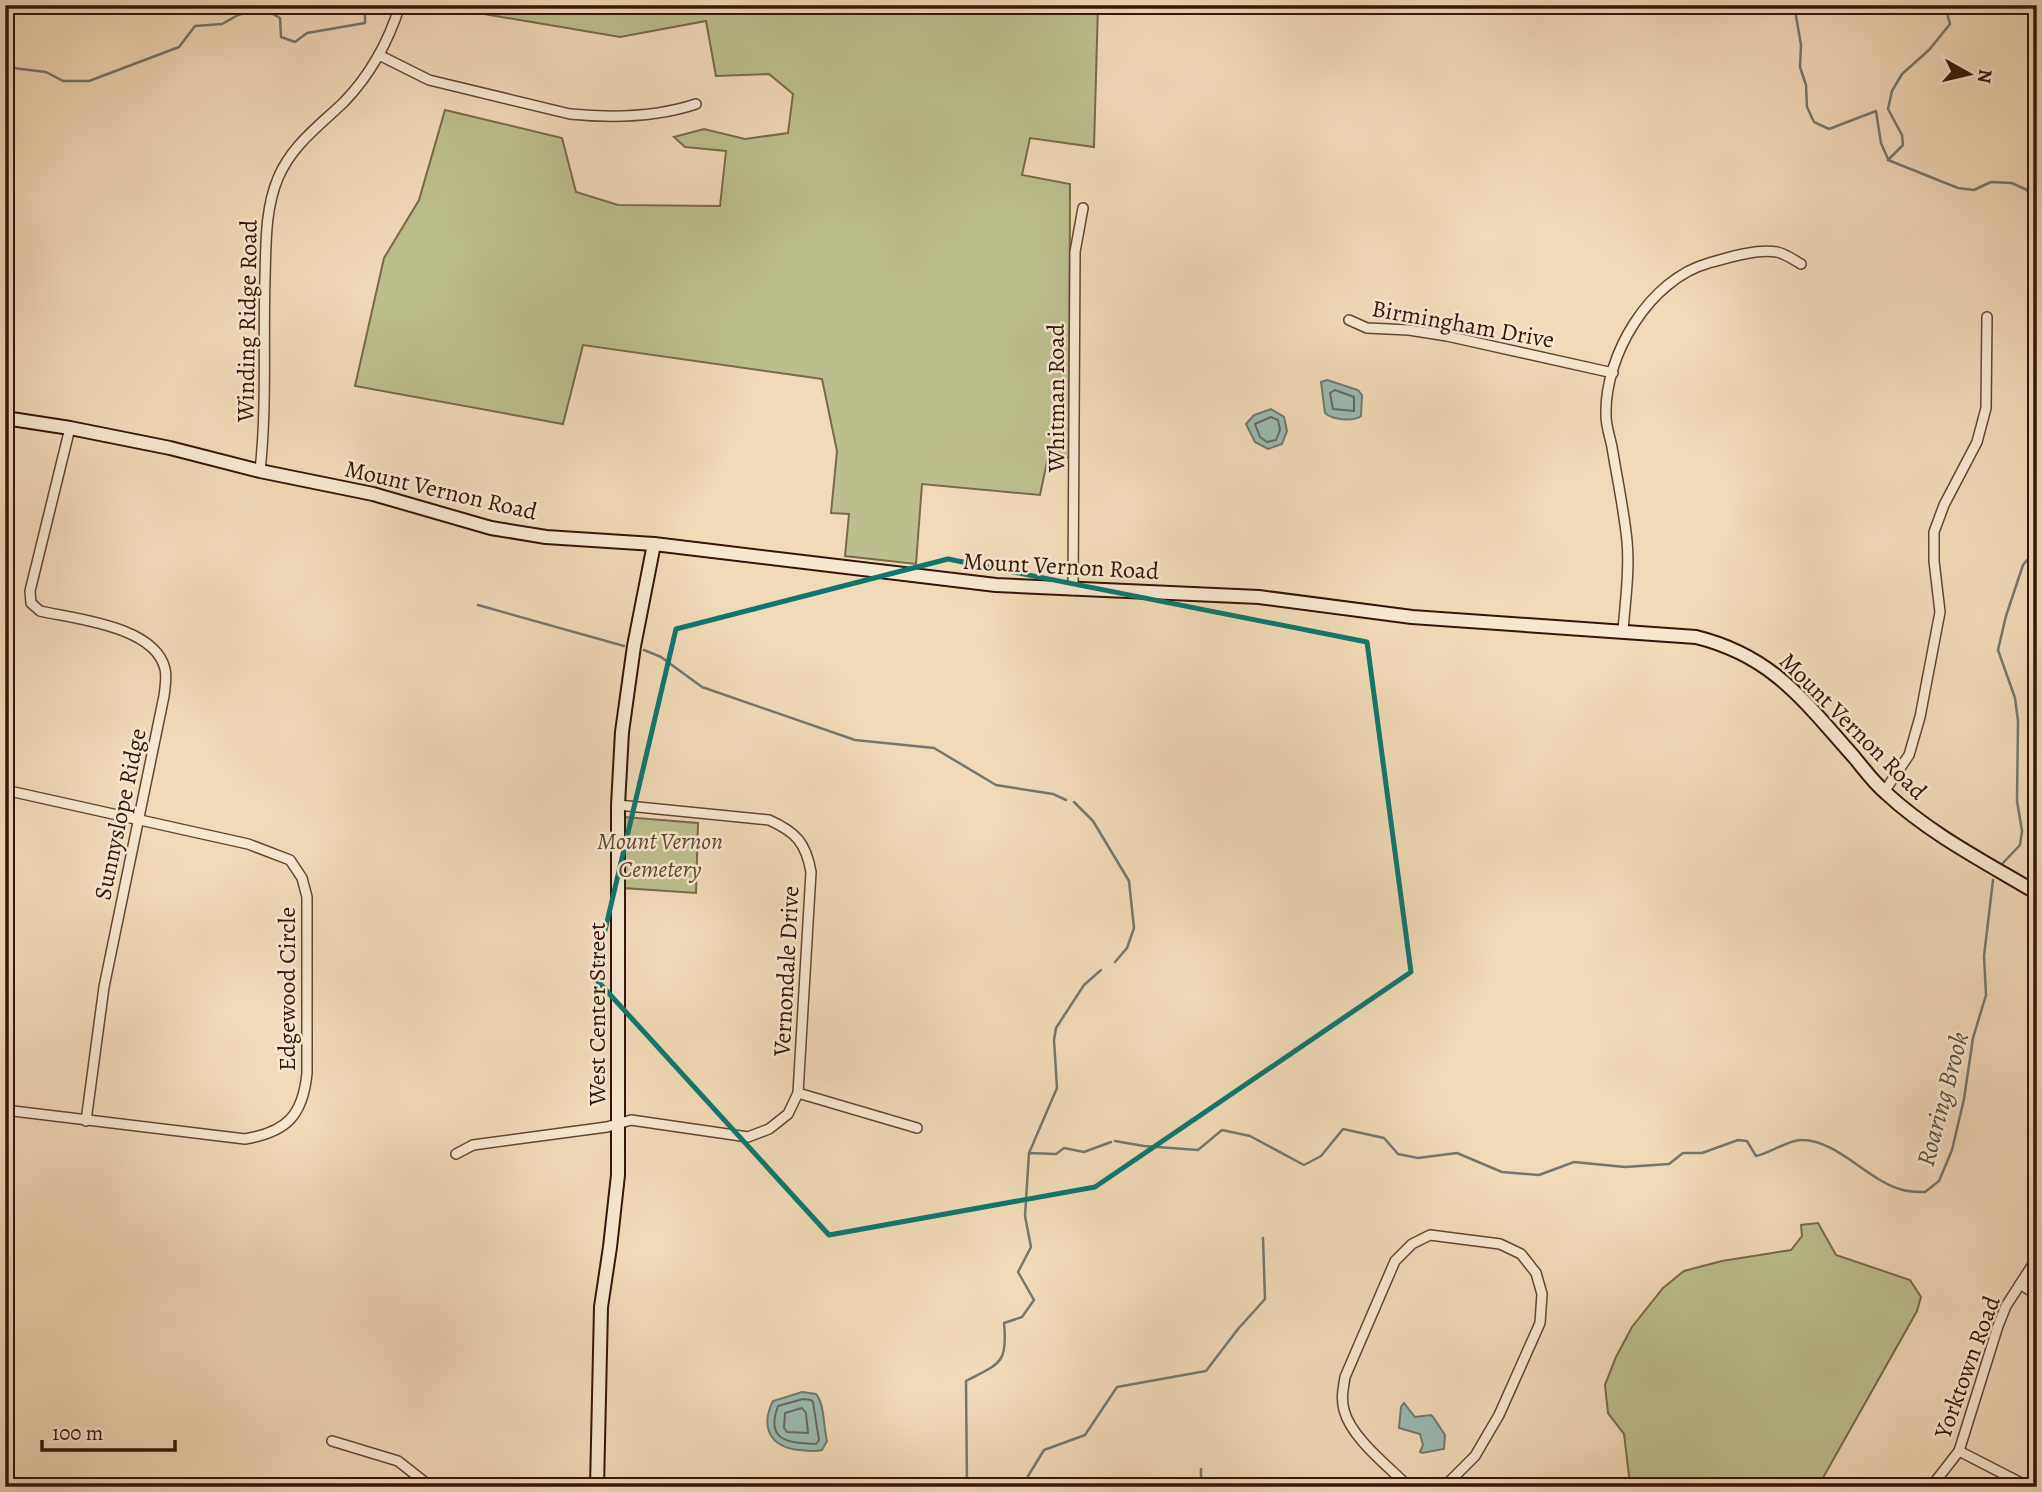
<svg xmlns="http://www.w3.org/2000/svg" width="2042" height="1492" viewBox="0 0 2042 1492" font-family="Alegreya,serif">
  <style>
    .green { fill: #bcbf8d; stroke: #786a4b; stroke-width: 2 }
    .water { fill: #9bbab3; stroke: #72786f; stroke-width: 2 }
    .lines { fill: none; stroke-linecap: round; stroke-linejoin: round }
    .shore { stroke: #68685e; stroke-width: 2 }
    .stream { stroke: #72786f; stroke-width: 2.5 }
    .street-casing { stroke: #634635; stroke-width: 12 }
    .secondary-casing { stroke: #341509; stroke-width: 16 }
    .street { stroke: #f6e7d1; stroke-width: 9 }
    .secondary { stroke: #f6e7d1; stroke-width: 12 }
    .marked { fill: none; stroke: #0f766e; stroke-width: 5; stroke-linejoin: round }
    .labels { text-anchor: middle; stroke-width: 5; stroke-linejoin: round; paint-order: stroke }
    .street-label { font-size: 24px; fill: #341509; stroke: #f6e7d1 }
    .park-label { font-size: 24px; font-style: italic; fill: #5d4831; stroke: #f6e7d1 }
    .water-label { font-size: 26px; font-style: italic; fill: #584f44; stroke: #f6e7d1 }
  </style>
  <rect width="100%" height="100%" fill="#f1dab8"/>
  <filter id="stains"><feTurbulence type="fractalNoise" baseFrequency=".00286" numOctaves="4"/><feColorMatrix values="0 0 0 0 .2 0 0 0 0 .09 0 0 0 0 .02 0 0 0 .5 -.17"/></filter>
  <radialGradient id="worn" r=".72"><stop offset=".6" stop-color="#630" stop-opacity="0"/><stop offset="1" stop-color="#630" stop-opacity=".3"/></radialGradient>
  <!-- green -->
  <g class="green">
    <path d="M409 5H1098L1094 147 1030 138 1022 175 1070 184 1069 458 1048 457 1040 495 922 484 916 564 845 556 849 514 831 513 837 451 822 379 583 345 563 424 355 386 384 258 419 200 445 110 562 138 576 192 618 205 720 206 726 151 685 147 674 137 704 129 745 139 788 133 793 94 769 74 716 76 706 21 620 37 478 13H408Z"/>
    <path d="M624 817 698 823 696 893 623 888Z"/>
    <path d="M1818 1223 1836 1255 1910 1280 1921 1297 1917 1311 1824 1476 1816 1487H1634L1630 1484 1624 1434 1608 1413 1605 1385 1616 1357 1632 1327 1663 1288 1684 1271 1722 1261 1791 1250 1802 1236 1801 1225Z"/>
  </g>
  <!-- water -->
  <g class="water">
    <path d="M1327 380 1358 390 1362 395 1361 416C1353 422 1333 420 1325 413L1321 382Z"/>
    <path d="M1271 409 1284 417 1287 431 1282 444 1268 449 1255 442 1246 424 1254 415Z"/>
    <path d="M802 1392 816 1394C825 1405 823 1426 827 1441L822 1450C814 1452 807 1451 799 1450 770 1447 760 1427 773 1401Z"/>
    <path d="M1404 1403 1415 1417 1431 1415 1433 1417 1445 1435 1444 1449 1422 1453 1420 1452 1423 1445 1420 1434 1399 1428 1401 1407Z"/>
  </g>
  <g class="lines">
    <!-- shore -->
    <g class="shore">
      <path d="M1335 390 1354 397V411L1333 409 1330 393Z"/>
      <path d="M1271 417 1278 420 1280 430 1276 440 1267 442 1260 437 1255 424Z"/>
      <path d="M803 1399 811 1400 813 1402 819 1440 816 1444C788 1443 765 1441 778 1406Z"/>
      <path d="M802 1408 806 1413 808 1433 787 1432 784 1428 785 1413Z"/>
    </g>
    <!-- stream -->
    <g class="stream">
      <path d="M1801 5 1796 16 1801 45 1800 67 1806 85 1807 107 1814 122 1829 129 1876 111 1881 143 1888 159"/>
      <path d="M1949 5 1947 13 1950 24 1929 50 1902 74 1892 91 1888 109 1902 135 1903 145 1888 160 1958 188 1974 190 1991 182 2012 183 2027 190 2037 213"/>
      <path d="M426 7 439 8 443 5"/>
      <path d="M5 67 46 72 63 81H89L179 47 195 26 222 24 238 15 262 8 280 18 281 37 295 42 307 33 365 23V7L368 5"/>
      <path d="M478 605 624 646"/>
      <path d="M644 650 661 657 702 687 855 740 934 748 996 785 1053 794 1066 800"/>
      <path d="M1074 802 1093 821 1129 881 1134 928 1127 948 1115 962"/>
      <path d="M2003 863 2020 845 2022 831 2017 801 2018 721 2015 698 1998 650 2006 616 2023 565 2033 553 2037 555"/>
      <path d="M1115 1141 1144 1146 1198 1150 1222 1130 1250 1136 1304 1165 1321 1156 1343 1129 1384 1138 1398 1154 1418 1158 1457 1153 1502 1172 1539 1175 1574 1162 1625 1167 1669 1164 1683 1153H1702L1738 1140 1747 1141 1756 1156C1770 1153 1790 1139 1802 1140 1838 1140 1869 1182 1903 1190 1910 1192 1918 1192 1925 1192L1939 1181 1952 1150 1964 1099 1973 1038 1986 995 1984 956 1993 880"/>
      <path d="M1029 1153 1057 1088 1054 1040 1056 1028 1084 985 1101 970"/>
      <path d="M967 1487 966 1381C1000 1363 1008 1364 1004 1323L1022 1317 1034 1300 1018 1272 1031 1247 1025 1216 1029 1153 1056 1154 1064 1148 1084 1152 1111 1142"/>
      <path d="M1014 1487 1025 1481 1044 1450 1085 1435 1117 1387 1206 1371 1238 1329 1265 1299 1263 1238"/>
      <path d="M1201 1487V1469"/>
    </g>
    <!-- street casing -->
    <g class="street-casing">
      <g id="street">
        <path d="M379 55 429 80 570 114C611 118 657 117 696 104"/>
        <path d="M1349 320 1367 328 1409 330 1447 336 1613 373"/>
        <path d="M70 428 30 591 31 603 40 611C75 619 155 626 165 669 167 677 165 688 164 696L104 987 86 1121"/>
        <path d="M260 471C267 407 263 342 265 278 266 245 265 209 278 178 292 145 319 126 344 102 370 75 389 40 400 5"/>
        <path d="M1073 590 1075 252 1083 208"/>
        <path d="M1623 631C1625 602 1630 571 1627 541 1624 510 1617 478 1612 447 1610 437 1606 426 1606 416 1604 355 1650 279 1709 263 1730 257 1756 249 1777 252 1786 254 1794 260 1801 264"/>
        <path d="M5 790 248 844 290 860 302 878 307 897V1073C303 1115 287 1132 245 1139L5 1110"/>
        <path d="M1884 792 1909 755 1920 717 1940 612 1934 561V532L1944 505 1977 442 1986 408 1987 317"/>
        <path d="M798 1093 917 1128"/>
        <path d="M456 1154 473 1145 607 1127 631 1120 748 1137 769 1129 788 1114 798 1093 811 872C806 843 796 832 769 820L618 805"/>
        <path d="M2020 1284 2037 1295"/>
        <path d="M332 1441 398 1461 431 1487"/>
        <path d="M1959 1451 2029 1487"/>
        <path d="M1409 1487C1389 1467 1351 1438 1344 1410 1341 1399 1343 1389 1345 1377L1395 1261 1412 1244 1430 1235 1500 1244 1521 1254 1536 1273 1542 1294 1540 1323 1499 1415 1475 1456 1444 1487"/>
        <path d="M1931 1487 1959 1451 1998 1326 2006 1306 2037 1258"/>
      </g>
    </g>
    <!-- secondary casing -->
    <g class="secondary-casing">
      <g id="secondary">
        <path d="M5 418 70 428 170 448 260 471 373 494 491 528 546 537 654 544 996 585 1259 597 1412 617 1696 637C1773 656 1804 701 1854 757 1864 769 1874 783 1886 793 1930 834 1985 862 2037 893"/>
        <path d="M597 1487 601 1307 610 1247 618 1175V805L622 732 634 646 654 544"/>
      </g>
    </g>
    <!-- street -->
    <use href="#street" class="street"/>
    <!-- secondary -->
    <use href="#secondary" class="secondary"/>
  </g>
  <!-- marked area -->
  <path class="marked" d="M948 559 1367 642 1411 972 1095 1187 829 1235 594 977 676 629Z"/>
  <g class="labels">
    <!-- street labels -->
    <g class="street-label">
      <text transform="translate(247 321) rotate(-89)" y="8">Winding Ridge Road</text>
      <text transform="translate(1463 324) rotate(10)" y="8">Birmingham Drive</text>
      <text transform="translate(1056 398) rotate(-90)" y="8">Whitman Road</text>
      <text transform="translate(441 490) rotate(13)" y="8">Mount Vernon Road</text>
      <text transform="translate(1061 566) rotate(3)" y="8">Mount Vernon Road</text>
      <text transform="translate(1853 726) rotate(45)" y="8">Mount Vernon Road</text>
      <text transform="translate(120 814) rotate(-78)" y="8">Sunnyslope Ridge</text>
      <text transform="translate(786 971) rotate(-87)" y="8">Vernondale Drive</text>
      <text transform="translate(287 989) rotate(-90)" y="8">Edgewood Circle</text>
      <text transform="translate(597 1014) rotate(-90)" y="8">West Center Street</text>
      <text transform="translate(1967 1367) rotate(-70)" y="8">Yorktown Road</text>
    </g>
    <!-- park labels -->
    <g class="park-label">
      <text x="660" y="849">Mount Vernon<tspan x="660" dy="28">Cemetery</tspan></text>
    </g>
    <!-- water labels -->
    <g class="water-label">
      <text transform="translate(1942 1099) rotate(-75)" y="9">Roaring Brook</text>
    </g>
  </g>
  <!-- margin -->
  <rect width="2042" height="1492" fill="none" stroke="#f1dab8" stroke-width="28"/>
  <rect x="7" y="7" width="2028" height="1478" fill="none" stroke="#341509" stroke-width="3.5"/>
  <rect x="14" y="14" width="2014" height="1464" fill="none" stroke="#341509" stroke-width="2"/>
  <!-- north arrow -->
  <g transform="translate(1969 74) rotate(98)" stroke="#f6e7d1" stroke-width="5" paint-order="stroke">
  <path d="M0-5L12 26L0 18L-12 26Z" fill="#341509"/>
  <text y="-10" font-size="19" font-weight="bold" text-anchor="middle" fill="#341509">N</text>
  </g>
  <!-- scale -->
  <path d="M42 1440v10h133v-10" fill="none" stroke="#341509" stroke-width="3.5"/>
  <text x="52" y="1440" font-size="21" fill="#341509" stroke="#f6e7d1" stroke-width="5" paint-order="stroke">100 m</text>
  <rect width="100%" height="100%" filter="url(#stains)"/>
  <rect width="100%" height="100%" fill="url(#worn)"/>
</svg>
